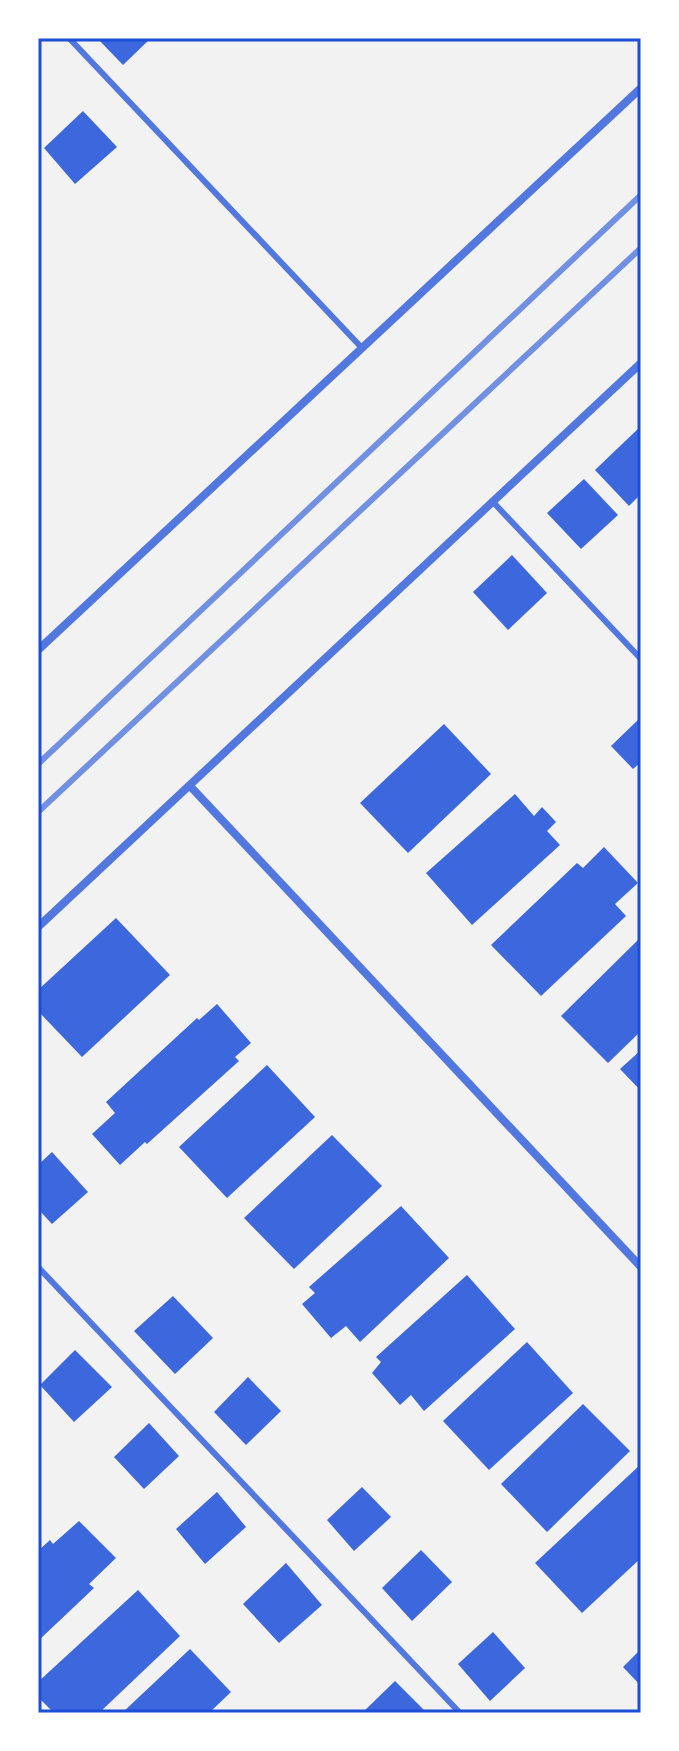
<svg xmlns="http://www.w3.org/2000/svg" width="679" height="1751" viewBox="0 0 679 1751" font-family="Literata,serif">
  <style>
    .building { fill: #3d67dc }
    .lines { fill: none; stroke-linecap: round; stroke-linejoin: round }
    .service { stroke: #5277de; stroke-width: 6 }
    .minor { stroke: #5277de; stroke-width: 8 }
    .rail { stroke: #7290e2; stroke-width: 6 }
    .neatline { fill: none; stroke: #1d4ed8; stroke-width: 3 }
  </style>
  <rect width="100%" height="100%" fill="#f2f2f2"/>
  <!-- building -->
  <g class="building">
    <path d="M97 38H151L123 65Z"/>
    <path d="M83 111 117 147 75 184 44 148Z"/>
    <path d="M641 426V494L629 506 595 470Z"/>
    <path d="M584 479 618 515 581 549 547 513Z"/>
    <path d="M512 555 547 593 508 630 473 592Z"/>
    <path d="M641 717V762L633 769 611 746Z"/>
    <path d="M444 724 491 774 408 853 360 803Z"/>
    <path d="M515 794 534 816 542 807 556 822 547 831 560 845 472 925 426 873Z"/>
    <path d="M604 847 638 883 615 904 626 916 541 996 491 945 577 863 583 868Z"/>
    <path d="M116 918 170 975 82 1057 38 1011V990Z"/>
    <path d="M641 937V1031L608 1063 561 1016Z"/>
    <path d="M217 1004 251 1043 235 1057 239 1061 147 1144 145 1142 120 1165 92 1134 115 1113 106 1102 197 1018 199 1020Z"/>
    <path d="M641 1050V1091L620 1069Z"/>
    <path d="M267 1065 315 1117 227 1198 179 1147Z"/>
    <path d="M332 1135 382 1186 294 1269 244 1218Z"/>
    <path d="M52 1152 88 1192 52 1224 38 1209V1165Z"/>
    <path d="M401 1206 449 1258 360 1342 346 1326 331 1338 302 1304 315 1293 309 1287Z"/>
    <path d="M467 1275 515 1329 424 1411 411 1395 400 1405 372 1373 381 1362 376 1357Z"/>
    <path d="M173 1296 213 1338 175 1374 134 1331Z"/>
    <path d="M527 1342 573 1393 489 1470 443 1421Z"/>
    <path d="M75 1350 112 1387 74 1422 40 1385Z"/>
    <path d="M248 1377 281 1411 246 1445 214 1412Z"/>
    <path d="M583 1404 630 1451 547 1532 501 1484Z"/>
    <path d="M149 1423 179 1456 144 1489 114 1457Z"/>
    <path d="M641 1464V1558L582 1613 535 1563Z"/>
    <path d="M362 1487 391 1517 354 1551 327 1520Z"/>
    <path d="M217 1492 246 1527 205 1564 176 1529Z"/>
    <path d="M79 1521 116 1558 89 1584 94 1588 38 1641V1551L50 1540 53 1544Z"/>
    <path d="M421 1550 452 1582 412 1621 382 1588Z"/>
    <path d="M286 1563 322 1605 279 1643 243 1604Z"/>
    <path d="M138 1590 180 1636 99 1713H54L38 1697V1682Z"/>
    <path d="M493 1632 525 1668 490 1701 458 1664Z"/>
    <path d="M190 1649 231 1692 209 1713H122Z"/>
    <path d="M641 1649V1686L623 1667Z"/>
    <path d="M395 1681 427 1713H362Z"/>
  </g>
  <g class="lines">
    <!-- service -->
    <g class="service">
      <path d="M69 38 362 348"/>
      <path d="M493 502 641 659"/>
      <path d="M38 1267 460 1713"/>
    </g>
    <!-- minor -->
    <g class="minor">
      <path d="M38 650 641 88"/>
      <path d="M190 786 641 1267"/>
      <path d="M38 927 641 363"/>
    </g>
    <!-- rail -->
    <g class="rail">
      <path d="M38 764 641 195"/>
      <path d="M38 812 641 248"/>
    </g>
  </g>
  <!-- border -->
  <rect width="679" height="1751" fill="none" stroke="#ffffff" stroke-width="80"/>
  <rect x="40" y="40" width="599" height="1671" class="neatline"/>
</svg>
